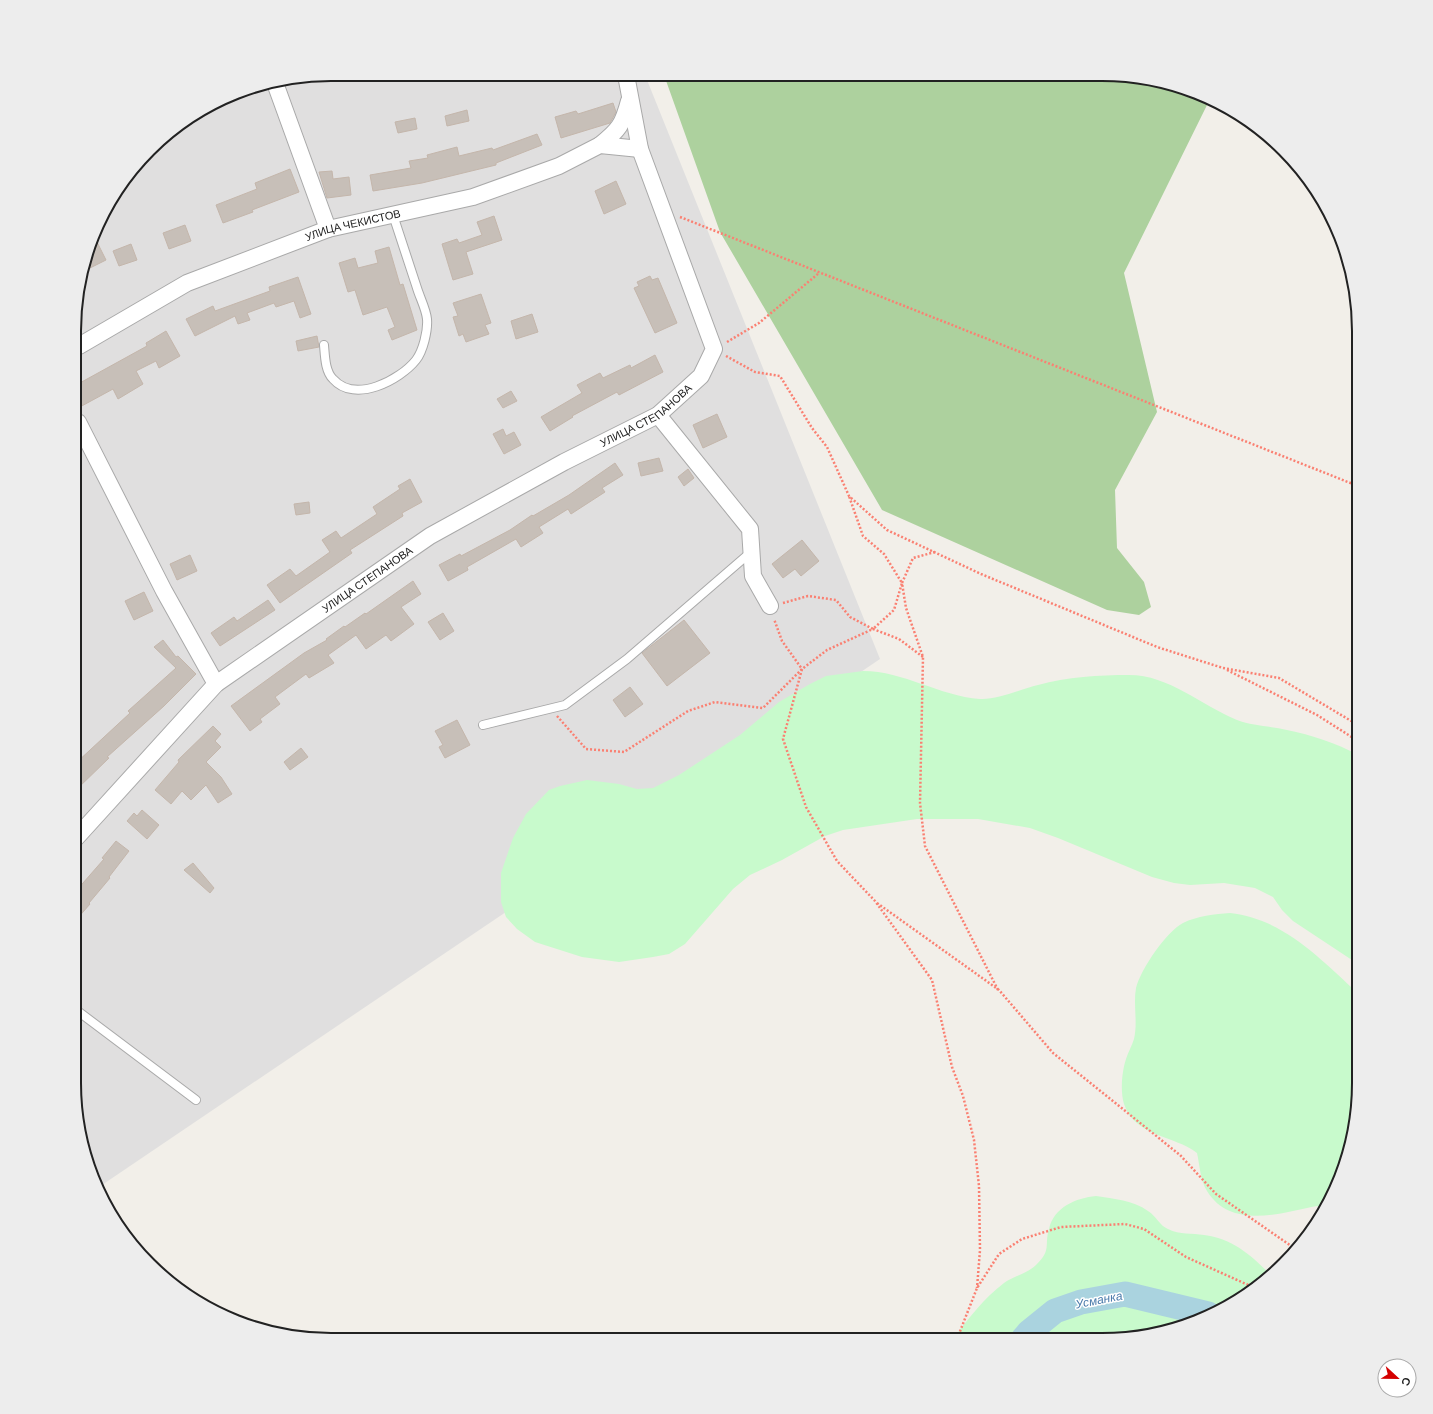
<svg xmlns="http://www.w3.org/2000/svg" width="1433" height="1414" viewBox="0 0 1433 1414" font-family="Barlow,sans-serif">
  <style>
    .residential { fill: #e0dfdf }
    .forest { fill: #add19e }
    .park { fill: #c8facc }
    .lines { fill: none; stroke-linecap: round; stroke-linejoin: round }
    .river { stroke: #aad3df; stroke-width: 25 }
    .building { fill: #c7bfb8; stroke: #c4b6ab }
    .service-casing { stroke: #a9a9a9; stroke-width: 10 }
    .minor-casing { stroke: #a9a9a9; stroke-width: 18 }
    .path { stroke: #fa8072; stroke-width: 2.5; stroke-dasharray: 2 2; stroke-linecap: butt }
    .service { stroke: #fff; stroke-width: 8 }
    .minor { stroke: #fff; stroke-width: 16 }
    .labels { text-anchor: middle; stroke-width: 3; stroke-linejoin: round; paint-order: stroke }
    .street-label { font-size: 11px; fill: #222; stroke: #fff }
    .water-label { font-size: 12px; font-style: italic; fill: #4a7aab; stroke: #fff }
    .rim { fill: none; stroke: #222; stroke-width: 2 }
  </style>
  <rect width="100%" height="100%" fill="#f2efe9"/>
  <!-- residential -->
  <path class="residential" d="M331 74 645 75 880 659 99 1187 88 1166 75 1099 79 281 108 203 162 138 248 88Z"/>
  <!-- forest -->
  <path class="forest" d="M664 75 1135 76 1209 101 1124 273 1157 412 1115 490 1117 548 1144 582 1151 607 1139 615 1107 610 882 510 720 232Z"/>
  <!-- park -->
  <g class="park">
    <path d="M863 671C904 671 939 696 980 699 997 700 1021 689 1038 685 1067 677 1099 675 1129 675 1169 675 1201 705 1237 720 1253 726 1270 726 1287 730 1311 735 1337 743 1358 755V964L1293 921 1282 910 1273 897 1255 888 1224 883 1190 885 1174 883 1152 877 1058 838 1030 828 978 819H917L843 830 825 836 782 860 750 875 733 889 685 944 669 954 653 957 619 962 582 957 535 942 517 929 506 917 501 902V873L513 838 526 814 549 790 560 786 587 780 619 784 637 789 653 788 679 775 740 735 779 702 810 684 826 676Z"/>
    <path d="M1230 913C1284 919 1320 959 1358 993V1099L1332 1197 1324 1210 1317 1206C1281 1213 1231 1230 1207 1191 1200 1180 1200 1166 1197 1153 1174 1135 1135 1137 1124 1104 1120 1091 1122 1071 1126 1059 1128 1052 1132 1046 1134 1039 1138 1022 1133 1005 1136 988 1141 969 1166 932 1183 923 1197 916 1215 914 1230 913Z"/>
    <path d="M1096 1196C1114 1199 1133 1200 1148 1211 1156 1216 1160 1226 1168 1229 1180 1235 1192 1233 1204 1235 1232 1238 1252 1256 1271 1275L1258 1287 1185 1326 1118 1339H953C968 1319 984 1298 1004 1283 1014 1276 1028 1273 1036 1265 1052 1250 1044 1245 1049 1229 1054 1207 1076 1198 1096 1196Z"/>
  </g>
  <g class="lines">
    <!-- river -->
    <path class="river" d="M1023 1339 1029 1332 1055 1311 1081 1302 1125 1294 1208 1314"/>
  </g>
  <!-- building -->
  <g class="building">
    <path d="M613 103 616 112 610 123 561 138 555 117 576 111 578 114Z"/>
    <path d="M467 110 469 121 447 126 445 116Z"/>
    <path d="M415 118 417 129 398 133 395 122Z"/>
    <path d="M537 134 542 145 496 163V165L422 183 373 191 370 175 411 168 409 161 428 158 427 155 457 147 459 156 492 148 493 150Z"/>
    <path d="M290 169 299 192 252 210 253 212 223 223 216 205 257 189 255 183Z"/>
    <path d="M332 171 333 179 349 177 351 195 327 198 319 172Z"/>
    <path d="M616 181 626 204 604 214 595 191Z"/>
    <path d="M494 216 502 240 466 252 473 274 453 280 442 244 457 239 459 243 482 235 477 222Z"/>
    <path d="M185 225 191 241 169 249 163 233Z"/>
    <path d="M95 238 106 260 82 272 89 254Z"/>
    <path d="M131 244 137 260 119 266 113 251Z"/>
    <path d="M389 247 400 285 403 284 417 330 392 340 388 330 395 327 387 307 363 315 355 290 348 292 339 263 355 258 358 268 378 263 375 251Z"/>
    <path d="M650 276 652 280 658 278 677 323 655 333 634 288 639 286 637 282Z"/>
    <path d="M298 277 311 314 300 318 294 301 276 307 274 303 247 313 250 320 238 324 235 316 195 336 186 319 213 306 215 311 270 291 269 287Z"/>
    <path d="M481 294 491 323 485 325 489 334 466 342 463 334 459 336 453 317 458 316 453 303Z"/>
    <path d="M532 314 538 332 516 339 511 321Z"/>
    <path d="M166 331 180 356 159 368 156 361 136 371 143 384 118 399 113 389 78 408V384L147 346 146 343Z"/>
    <path d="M317 336 319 347 298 351 296 341Z"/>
    <path d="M655 355 663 372 619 395 617 392 572 416 573 417 550 431 541 417 582 393 577 385 600 373 603 378 630 365 631 368Z"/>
    <path d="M511 391 517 401 503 408 497 399Z"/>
    <path d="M717 414 727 437 703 448 693 425Z"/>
    <path d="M503 429 506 436 514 432 521 445 504 454 493 434Z"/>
    <path d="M659 458 663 471 641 476 638 463Z"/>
    <path d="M615 463 623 475 602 488 605 492 571 514 568 509 539 527 543 533 521 547 516 539 467 567 468 570 448 581 439 565 460 554 461 556 510 530 532 515 533 516 569 495Z"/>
    <path d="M688 469 694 478 684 486 678 477Z"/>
    <path d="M410 479 422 502 402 513 403 516 350 550 352 553 280 603 267 585 290 569 296 576 330 552 322 540 336 531 341 538 377 514 373 507 400 489 398 486Z"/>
    <path d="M309 502 310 513 296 515 294 504Z"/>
    <path d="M802 540 819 561 801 576 795 569 783 578 772 564Z"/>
    <path d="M190 555 197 571 177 580 170 564Z"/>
    <path d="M413 581 421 594 401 607 414 624 391 641 386 635 366 649 356 635 328 655 334 663 309 678 306 674 275 697 280 704 260 719 262 722 250 731 231 706 304 653 327 640 326 639 344 626 345 627 365 613 366 614Z"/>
    <path d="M144 592 153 611 134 620 125 601Z"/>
    <path d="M268 600 275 610 220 646 211 633 234 617 237 621Z"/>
    <path d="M443 613 454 631 440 640 428 622Z"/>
    <path d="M684 620 710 653 667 686 642 653Z"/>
    <path d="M163 640 176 657 178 656 196 674 164 706 107 757 109 758 76 790V763L130 713 128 711 176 668 154 647Z"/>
    <path d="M630 687 643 704 625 717 613 700Z"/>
    <path d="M457 720 470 745 445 758 439 747 443 745 435 731Z"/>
    <path d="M213 726 221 734 215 741 221 747 206 762 221 777 232 794 218 803 206 785 191 800 182 791 171 804 155 790 179 762 178 760Z"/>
    <path d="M301 748 308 757 290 770 284 762Z"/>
    <path d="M142 810 159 825 147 839 127 821 134 813 137 816Z"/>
    <path d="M116 841 129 851 109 877 110 878 89 903 90 904 76 920V891L104 859 102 858Z"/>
    <path d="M193 863 214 888 210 893 184 870Z"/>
  </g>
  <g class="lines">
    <!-- service casing -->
    <g class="service-casing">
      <g id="service">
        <path d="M324 345C325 356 325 371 333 379 355 404 400 380 416 360 423 351 428 331 427 319 426 309 420 298 417 288 409 264 401 240 393 215"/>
        <path d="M483 725 565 705 627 659 751 552"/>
        <path d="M75 1009 196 1100"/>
      </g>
    </g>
    <!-- minor casing -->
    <g class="minor-casing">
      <g id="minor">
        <path d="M275 83 328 229"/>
        <path d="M600 145C619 130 623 124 629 101"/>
        <path id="s1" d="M79 346 187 283 328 229 473 197 559 166 600 145 640 149"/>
        <path d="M658 415 750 529 753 576 770 606"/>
        <path d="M78 422 164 591 216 684"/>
        <path id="s2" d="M76 838 216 684 430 536 564 462 658 415 701 376 714 349 640 149 626 75"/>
      </g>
    </g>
    <!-- path -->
    <g class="path">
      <path d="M680 217 1358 486"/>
      <path d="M727 342 759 323 819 273"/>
      <path d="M726 356 755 372 780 376 812 428 827 447 849 496 887 530 981 574 1157 647 1223 668 1279 678 1358 725"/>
      <path d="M935 552 913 558 902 583 906 608 923 657 920 803 925 846 998 990"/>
      <path d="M783 603 808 596 836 600 850 617 873 629 894 610 902 583 884 554 863 536 849 496"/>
      <path d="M923 657 899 639 873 629 827 650 802 669 783 739 806 807 837 861 875 901 932 980 952 1067 963 1096 974 1140 979 1186 980 1250 977 1288"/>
      <path d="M1227 670 1317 715 1358 741"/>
      <path d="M557 716 586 749 624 752 688 711 715 702 763 708 802 669 782 641 774 619"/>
      <path d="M877 903 999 990 1053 1053 1180 1155 1216 1194 1297 1250"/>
      <path d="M957 1339 977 1288 999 1254 1022 1239 1061 1227 1125 1224 1144 1229 1186 1257 1255 1288"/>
    </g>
    <!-- service -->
    <use href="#service" class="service"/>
    <!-- minor -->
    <use href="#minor" class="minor"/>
  </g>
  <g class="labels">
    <!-- street labels -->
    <g class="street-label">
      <text dy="4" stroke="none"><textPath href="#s1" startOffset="301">УЛИЦА ЧЕКИСТОВ</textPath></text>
      <text dy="4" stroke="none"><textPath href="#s2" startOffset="716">УЛИЦА СТЕПАНОВА</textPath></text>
      <text dy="4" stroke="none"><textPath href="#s2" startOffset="392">УЛИЦА СТЕПАНОВА</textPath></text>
    </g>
    <!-- water labels -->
    <g class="water-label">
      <text transform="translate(1099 1300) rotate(-11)" y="4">Усманка</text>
    </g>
  </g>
  <!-- crop -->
  <path d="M0 0H1433V1414H0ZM331 81H1102A250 250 0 0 1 1352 331V1083A250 250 0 0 1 1102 1333H331A250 250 0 0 1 81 1083V331A250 250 0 0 1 331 81Z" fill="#ededed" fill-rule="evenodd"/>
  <path class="rim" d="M331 81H1102A250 250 0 0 1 1352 331V1083A250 250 0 0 1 1102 1333H331A250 250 0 0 1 81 1083V331A250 250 0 0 1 331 81Z"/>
  <!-- north arrow -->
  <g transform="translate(1397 1378) rotate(112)"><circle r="19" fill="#ffffff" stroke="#a7a7a7"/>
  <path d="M0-3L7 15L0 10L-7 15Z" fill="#d40000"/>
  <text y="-6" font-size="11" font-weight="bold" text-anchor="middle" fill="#222222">С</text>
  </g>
</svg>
